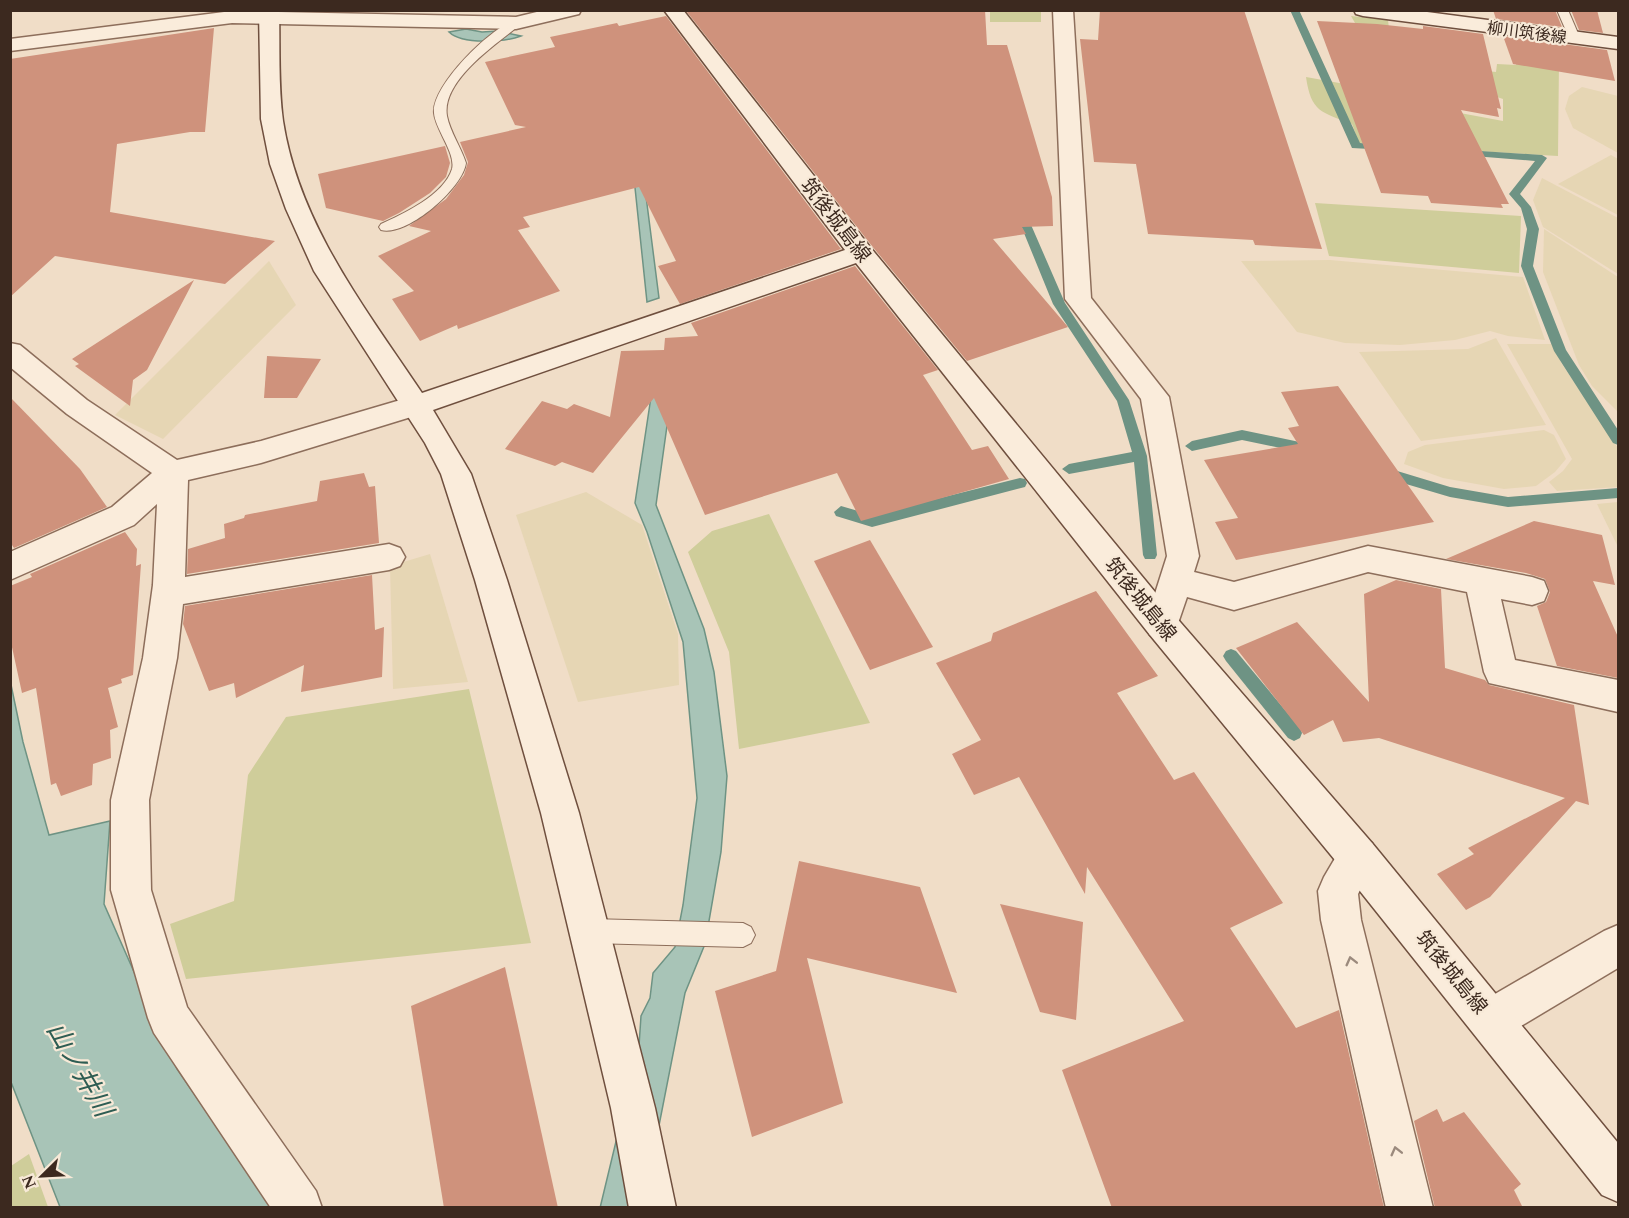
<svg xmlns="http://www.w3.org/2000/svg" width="1629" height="1218" viewBox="0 0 1629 1218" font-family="Spectral,'Noto Sans JP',serif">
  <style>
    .farmland { fill: #e6d6b4 }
    .green { fill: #cfcd9a }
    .water { fill: #a8c4b7; stroke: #6e9384; stroke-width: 1.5 }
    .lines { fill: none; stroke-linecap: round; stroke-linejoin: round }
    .stream { fill: #6e9384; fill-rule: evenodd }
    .building { fill: #cf927c }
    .lane-casing { stroke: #8d6e5b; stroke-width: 2 }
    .street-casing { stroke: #8d6e5b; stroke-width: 3 }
    .secondary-casing { stroke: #6f4f3e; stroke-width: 3 }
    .lane { fill: #faecdb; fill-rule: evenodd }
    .street { fill: #faecdb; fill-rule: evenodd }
    .secondary { fill: #faecdb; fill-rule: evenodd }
    .oneway { stroke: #9b8a7d }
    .labels { text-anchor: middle; stroke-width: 4.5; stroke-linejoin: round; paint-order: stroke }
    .far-street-label { font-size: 16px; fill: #3c291f; stroke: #f7e9d7 }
    .street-label { font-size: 20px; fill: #3c291f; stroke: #f7e9d7 }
    .near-water-label { font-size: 26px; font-style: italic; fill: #2e5d53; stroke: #f7e9d7 }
  </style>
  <rect width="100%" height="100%" fill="#f0ddc7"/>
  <!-- farmland -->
  <g class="farmland">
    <path d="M1582 87 1618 96V153L1573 128 1565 109 1569 96Z"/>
    <path d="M1611 155 1618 159V215L1558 184Z"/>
    <path d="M1542 178 1618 218V274L1543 227 1533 200Z"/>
    <path d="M1544 229 1618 277V412L1592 386 1579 365 1543 272Z"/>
    <path d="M1330 260 1523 277 1545 340 1508 336 1490 331 1455 340 1400 345 1345 343 1297 332 1241 261Z"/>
    <path d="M269 261 296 305 163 439 115 415Z"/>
    <path d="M1496 338 1546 425 1421 441 1359 352 1468 349Z"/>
    <path d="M1507 344H1552L1562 364 1618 448V487L1557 491 1549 482 1563 471 1572 459Z"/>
    <path d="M1544 430 1554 435 1566 459 1555 472 1536 486 1504 489 1443 478 1404 464 1408 452 1425 445Z"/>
    <path d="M586 492 642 525 678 634 679 685 578 702 516 515Z"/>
    <path d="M1618 502V547L1597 504Z"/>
    <path d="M430 554 468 682 393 689 390 566Z"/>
  </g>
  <!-- green -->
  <g class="green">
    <rect x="990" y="11" width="51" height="11"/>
    <path d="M1351 16 1388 20 1393 63 1460 113 1503 121V99L1491 95 1487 71 1496 72 1497 64 1516 65 1517 49 1559 60 1558 156 1427 148Z"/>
    <path d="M1306 77 1389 92 1422 148 1359 143 1352 124C1321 112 1311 112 1306 77Z"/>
    <path d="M1315 203 1521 216 1519 273 1329 256Z"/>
    <path d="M769 514 870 723 739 749 729 652 688 552 712 531Z"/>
    <path d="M469 689 531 943 186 979 170 924 234 901 248 775 286 717Z"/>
    <path d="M29 1154 48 1207H11V1166Z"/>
  </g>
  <!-- water -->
  <g class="water">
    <path d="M466 29 482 32 498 31 521 36C505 42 462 45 449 32Z"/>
    <path d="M641 157 659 298 647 302 632 159Z"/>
    <path d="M651 397H671L656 505 704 629 714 672 727 776 721 852 705 944 685 993 643 1207 600 1208 639 1046 641 1016 650 998 653 973 675 947 683 905 697 798 683 642 647 532 635 503Z"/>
    <path d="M10 680 23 742 49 835 110 821 104 904 177 1069 272 1207H60L11 1082Z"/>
  </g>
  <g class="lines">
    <!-- stream -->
    <g class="stream">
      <path d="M1290 10H1299L1360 143 1388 146V150L1352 148Z"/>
      <path d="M1465 150 1542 155 1547 158 1520 194 1531 207 1539 229 1533 266 1566 350 1618 430V445L1613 443 1554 351 1521 266 1527 229 1521 208 1509 194 1535 161 1461 155 1460 153Z"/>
      <path d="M1020 208 1025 211 1065 303 1129 400 1147 456 1157 555 1155 559H1145L1143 555 1134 462 1069 474 1062 469 1069 464 1132 452 1117 401 1053 304 1015 211Z"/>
      <path d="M1242 430 1309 444 1316 449 1309 454 1242 440 1192 451 1185 446 1192 441Z"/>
      <path d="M1384 467 1450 487 1508 497 1618 488V498L1508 507 1450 497 1379 476 1377 472Z"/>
      <path d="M1020 478 1025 479 1027 483 1025 487 872 527 836 516 834 512 841 506 872 515Z"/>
      <path d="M1231 649 1236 651 1300 728 1302 733 1300 738 1294 741 1288 738 1226 661 1223 656 1226 651Z"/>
    </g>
  </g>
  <!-- building -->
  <g class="building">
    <path d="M694 10H985L987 45H1007L1052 197 1053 226 1022 227 1026 234 993 239 1068 327 967 361 872 246 687 12Z"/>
    <path d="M1100 10H1244L1322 249 1255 245 1253 240 1148 234 1136 164 1094 162 1080 39 1098 40Z"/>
    <path d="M1493 10H1555L1562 27 1496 19Z"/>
    <path d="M1571 10H1597L1603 33 1579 30Z"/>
    <path d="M666 16 841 249 680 304 658 266 676 261 639 187 523 217 530 227 518 230 560 291 458 329 457 325 420 341 392 299 414 291 378 256 431 231 409 226 446 199 464 175 468 162 460 142 526 127 515 125 485 62 555 47 550 37 617 23 619 26Z"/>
    <path d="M1317 21 1377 24 1423 29V26L1483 34 1501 109 1497 108 1499 117 1461 110 1509 204H1501L1503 208 1431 203 1428 196 1381 193Z"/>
    <path d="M214 28 205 132H190L117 144 110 212 275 241 225 284 55 256 10 297V59Z"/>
    <path d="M1503 36 1607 50 1615 81 1513 64Z"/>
    <path d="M445 146 450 163 446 177 430 193 399 213 383 221 326 208 318 174Z"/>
    <path d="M855 266 938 370 923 375 972 450 988 446 1009 479 861 521 837 473 705 515 654 398 593 473 562 462 555 466 505 449 542 401 567 409 574 404 610 417 621 351 664 350 665 338 698 336 691 323Z"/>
    <path d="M194 280 147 370 133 380 130 406 75 366 79 364 72 359Z"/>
    <path d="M267 356 321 359 297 398H264Z"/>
    <path d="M1338 386 1434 522 1236 560 1215 522 1238 518 1204 460 1298 444 1288 428 1299 426 1281 392Z"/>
    <path d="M10 397 80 469 107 507 14 548 10 542Z"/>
    <path d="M364 473 369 487 375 486 379 543 187 574 188 549 225 538 224 524 244 518 245 515 317 501 320 481Z"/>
    <path d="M1534 521 1602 535 1615 585 1593 581 1618 637V678L1557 666 1537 606 1546 602 1550 592 1545 579 1526 573 1446 559Z"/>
    <path d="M125 532 137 549 136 566 141 564 133 675 121 679 122 683 108 688 118 727 110 730 111 758 93 764 92 785 61 796 56 783 51 785 36 688 22 693 10 638V586L32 577 30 574Z"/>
    <path d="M870 540 933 647 870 670 814 561Z"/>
    <path d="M372 575 375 630 384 627 382 677 301 692 304 665 236 698 234 683 209 691 183 624 185 606Z"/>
    <path d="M1396 580 1441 589 1445 668 1485 680 1489 685 1574 705 1589 805 1576 801 1490 897 1466 910 1437 874 1474 854 1468 848 1565 798 1379 738 1343 742 1333 720 1304 735 1236 648 1297 622 1369 702 1364 594Z"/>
    <path d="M1096 591 1158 676 1117 693 1174 780 1194 772 1283 903 1230 928 1296 1028 1339 1010 1384 1208H1112L1062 1070 1184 1021 1087 867 1085 894 1019 777 974 795 952 754 981 740 936 663 991 641 993 633Z"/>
    <path d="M799 861 920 887 957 993 807 958 843 1103 752 1137 715 991 776 971Z"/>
    <path d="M1000 904 1083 922 1076 1020 1040 1012Z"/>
    <path d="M505 967 558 1208H444L411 1006Z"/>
    <path d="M1437 1109 1443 1122 1464 1112 1521 1184 1514 1190 1523 1208H1435L1414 1121Z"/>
  </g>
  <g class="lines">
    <!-- lane casing -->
    <g class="lane-casing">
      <g id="lane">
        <path d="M1557 10H1568L1580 38 1578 40H1570Z"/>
        <path d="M516 20 520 21V25C496 44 441 81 447 116 450 132 461 147 466 163 463 188 407 237 381 230L379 227 381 224C403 214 444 195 452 169 456 153 435 129 434 113 431 86 492 26 516 20Z"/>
        <path d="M590 919 743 923 751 927 755 935 751 943 743 947 590 943 582 939 578 931 582 923Z"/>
      </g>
    </g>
    <!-- street casing -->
    <g class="street-casing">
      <g id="street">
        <path d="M545 10H581L579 14 516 29 232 23 10 51V39L232 11 516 17Z"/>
        <path d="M1053 10H1073L1091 298 1169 397 1199 556 1194 572 1234 582 1368 546 1532 577 1544 581 1548 591 1544 601 1532 605 1501 599 1515 660 1618 680V712L1489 683 1484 672 1467 592 1368 572 1234 610 1187 597 1174 635 1162 639 1150 635 1145 625 1167 556 1141 399 1065 299Z"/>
        <path d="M10 343 20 345 87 400 177 460 261 441 414 396 424 399 428 406 424 413 261 463 188 480 185 577 389 544 400 548 405 557 400 566 389 570 183 604 177 658 149 800 151 890 187 1007 316 1191 322 1208H271L154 1033 148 1018 111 890V800L143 658 153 585 157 504 134 525 10 580V552L112 507 152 473 67 414 10 367Z"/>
        <path d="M1358 838 1372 843 1377 857 1358 894 1361 920 1433 1208H1386L1321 920 1318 891 1324 877 1344 843Z"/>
        <path d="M1618 925V968L1506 1035 1491 1041 1476 1035 1470 1020 1476 1005 1604 931Z"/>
      </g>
    </g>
    <!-- secondary casing -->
    <g class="secondary-casing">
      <g id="secondary">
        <path d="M259 10H279C280 46 278 85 283 121 299 224 365 308 422 393L845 250 664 10H683L870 247 1174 615 1372 843 1618 1143V1202L1602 1195 1344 871 1150 635 856 263 433 410 471 474 507 580 579 813 655 1108 676 1208H629L611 1108 541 813 475 580 441 474 425 443 314 271 286 209 270 164 261 119Z"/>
        <path d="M1354 10H1412L1618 37V49L1363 16 1356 14Z"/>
      </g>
    </g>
    <!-- lane -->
    <use href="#lane" class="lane"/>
    <!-- street -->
    <use href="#street" class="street"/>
    <!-- secondary -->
    <use href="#secondary" class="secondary"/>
  </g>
  <!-- one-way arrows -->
  <defs><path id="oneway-chevron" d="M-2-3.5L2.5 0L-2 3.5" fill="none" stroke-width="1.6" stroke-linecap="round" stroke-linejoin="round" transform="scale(1.5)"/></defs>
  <g class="oneway">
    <use href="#oneway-chevron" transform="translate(1351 961) rotate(-104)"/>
    <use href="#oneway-chevron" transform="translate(1396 1151) rotate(-104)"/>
  </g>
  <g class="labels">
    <!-- far-street labels -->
    <g class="far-street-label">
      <text transform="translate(1527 32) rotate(7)" y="6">柳川筑後線</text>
    </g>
    <!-- street labels -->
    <g class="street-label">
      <text transform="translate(836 220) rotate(52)" y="7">筑後城島線</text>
      <text transform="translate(1141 599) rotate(51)" y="7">筑後城島線</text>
      <text transform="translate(1452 972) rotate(51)" y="7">筑後城島線</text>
    </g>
    <!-- near-water labels -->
    <g class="near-water-label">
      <text transform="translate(80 1069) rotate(60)" y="9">山ノ井川</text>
    </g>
  </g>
  <!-- border -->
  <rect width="1629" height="1218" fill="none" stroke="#3c291f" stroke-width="24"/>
  <!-- north arrow -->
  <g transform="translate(42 1176) rotate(246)" stroke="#f7e9d7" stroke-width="4.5" paint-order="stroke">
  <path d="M0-4.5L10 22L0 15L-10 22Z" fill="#3c291f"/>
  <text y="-9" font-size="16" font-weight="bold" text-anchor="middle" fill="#3c291f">N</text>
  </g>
</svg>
